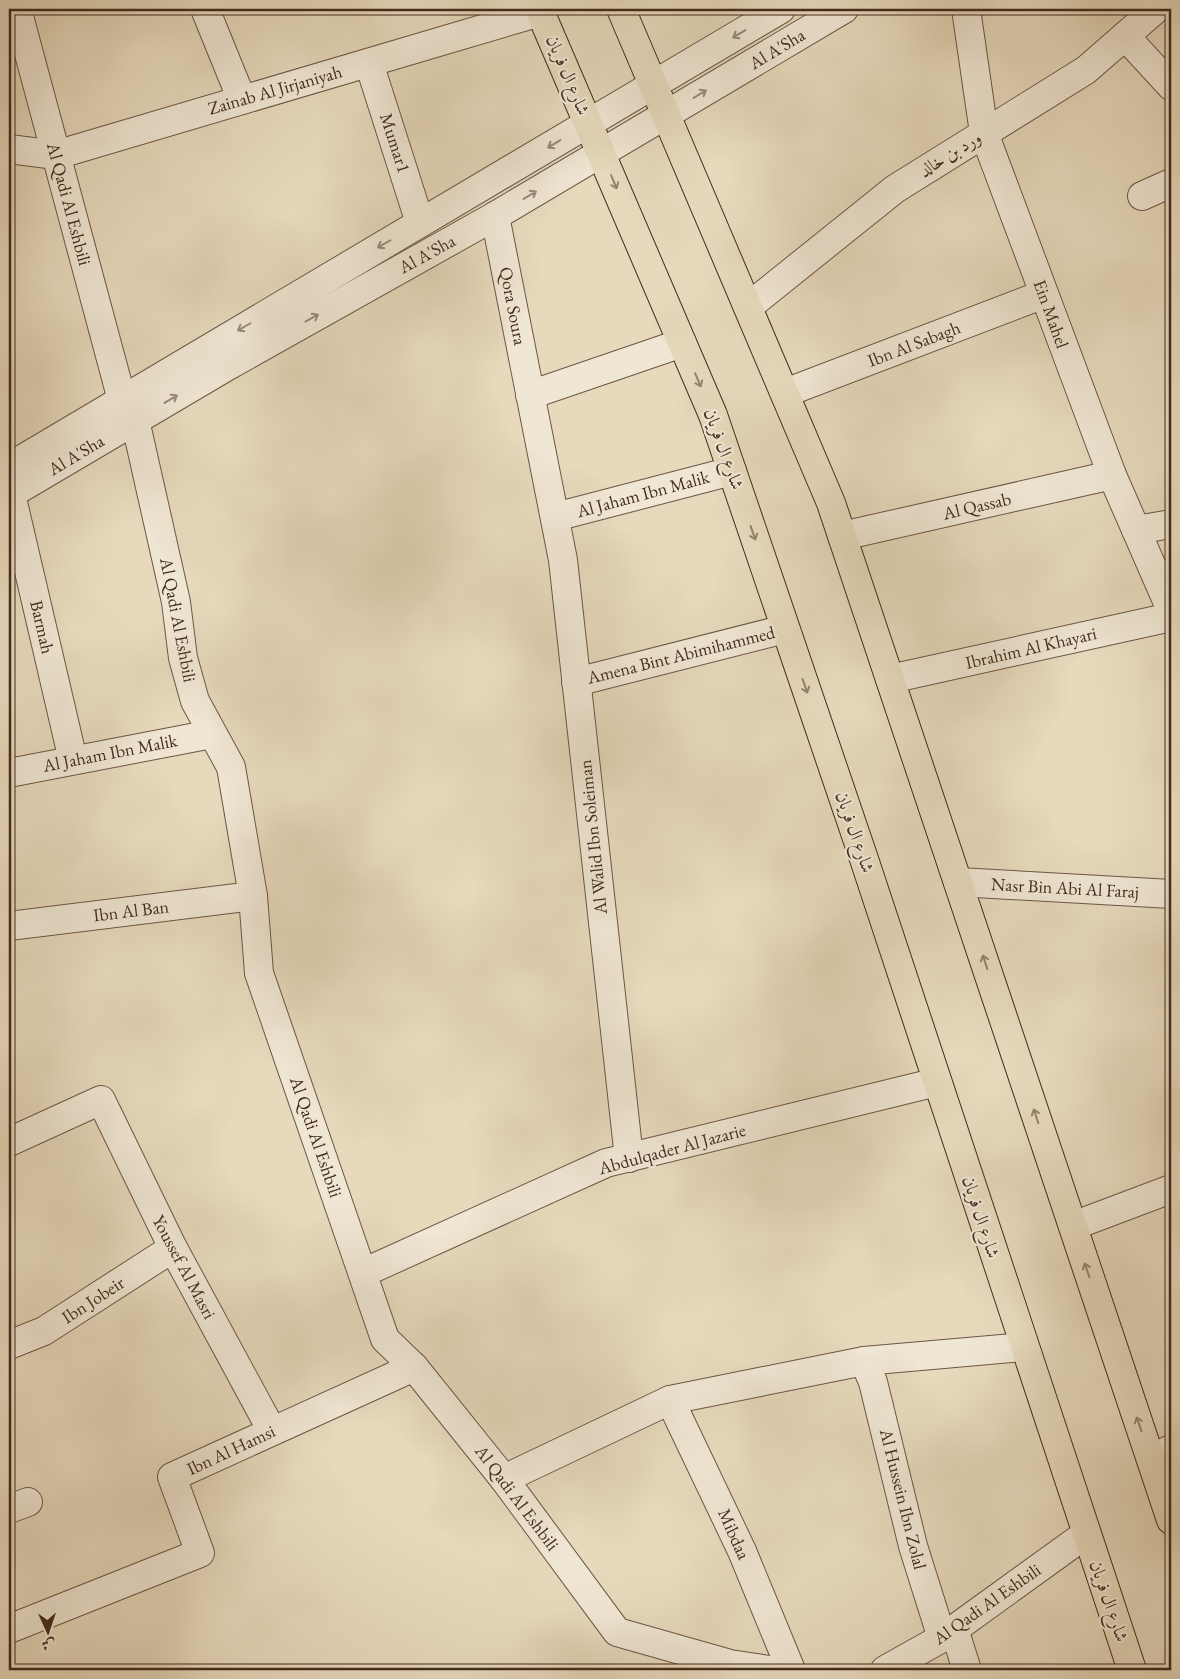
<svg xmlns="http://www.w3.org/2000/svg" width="1180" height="1679" viewBox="0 0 1180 1679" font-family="'EB Garamond',Amiri,serif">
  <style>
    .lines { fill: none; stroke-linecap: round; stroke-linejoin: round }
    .minor-casing { stroke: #6c5646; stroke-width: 30 }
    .major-casing { stroke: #432b1e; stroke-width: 30 }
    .minor { stroke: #efe6d3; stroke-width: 28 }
    .major { stroke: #e6d9bc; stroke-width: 28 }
    .oneway { stroke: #998878 }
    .oneway2 { stroke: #94826d }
    .labels { text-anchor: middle; stroke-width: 4.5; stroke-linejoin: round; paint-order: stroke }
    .street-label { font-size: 18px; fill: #432b1e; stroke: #efe6d3 }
  </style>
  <rect width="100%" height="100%" fill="#e6d9bc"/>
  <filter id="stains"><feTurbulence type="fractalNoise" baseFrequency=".004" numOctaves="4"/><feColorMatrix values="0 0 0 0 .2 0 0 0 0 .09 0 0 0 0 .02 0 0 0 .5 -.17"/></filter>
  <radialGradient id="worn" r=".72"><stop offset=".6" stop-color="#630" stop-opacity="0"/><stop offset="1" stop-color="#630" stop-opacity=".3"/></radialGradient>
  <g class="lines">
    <!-- minor casing -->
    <g class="minor-casing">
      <g id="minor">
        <path d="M17 9 122 400"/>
        <path d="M205 9 242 100"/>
        <path d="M966 9 984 133 1112 475 1171 610"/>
        <path d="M1125 36 1171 86"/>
        <path d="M369 63 420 223"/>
        <path d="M9 149 56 155 540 12"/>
        <path d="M1142 196 1171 183"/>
        <path d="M495 216 563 560 629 1158"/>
        <path d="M748 307 895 189 1086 70 1156 9"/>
        <path d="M785 393 1044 294"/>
        <path d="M530 395 682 343"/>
        <path d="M135 420 176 602 183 658 195 701 231 767 253 896 259 973 385 1339 414 1367 504 1479 617 1632 730 1664 769 1670"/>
        <path d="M9 467 781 9"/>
        <path d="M11 494 73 760"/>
        <path d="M9 495 226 367 495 216 844 9"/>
        <path d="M555 517 732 471"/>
        <path d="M1136 530 1171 524"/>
        <path d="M842 536 1112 475"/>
        <path d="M890 679 1171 617"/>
        <path d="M576 682 785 629"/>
        <path d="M9 773 212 734"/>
        <path d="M958 882 1171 894"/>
        <path d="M9 926 253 896"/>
        <path d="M9 1142 101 1100 173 1248 272 1431"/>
        <path d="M1073 1226 1171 1189"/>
        <path d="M363 1273 606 1163 937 1082"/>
        <path d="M9 1345 44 1331 173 1248"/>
        <path d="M864 1361 873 1382 913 1546 942 1638"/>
        <path d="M670 1400 742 1551 791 1670"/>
        <path d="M1151 1459 1171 1449"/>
        <path d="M504 1479 670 1400 864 1361 1024 1347"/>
        <path d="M9 1509 28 1502"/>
        <path d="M9 1629 200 1553 172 1477 414 1367"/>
        <path d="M954 1629 967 1670"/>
        <path d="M885 1670 942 1638 1086 1534"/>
      </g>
    </g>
    <!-- major casing -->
    <g class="major-casing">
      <g id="major">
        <path d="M539 9 713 415 864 859 1132 1670"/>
        <path d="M621 9 831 503 1171 1520"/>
      </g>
    </g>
    <!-- minor -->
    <use href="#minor" class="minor"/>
    <!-- major -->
    <use href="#major" class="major"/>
  </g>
  <!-- one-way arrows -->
  <defs><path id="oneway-shaft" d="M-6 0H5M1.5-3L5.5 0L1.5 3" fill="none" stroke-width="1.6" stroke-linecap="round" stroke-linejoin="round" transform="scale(1.25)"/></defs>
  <g class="oneway">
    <use href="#oneway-shaft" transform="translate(739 34) rotate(149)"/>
    <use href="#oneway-shaft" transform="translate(700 94) rotate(-31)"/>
    <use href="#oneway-shaft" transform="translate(554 144) rotate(149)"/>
    <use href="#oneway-shaft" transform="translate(530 195) rotate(-31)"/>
    <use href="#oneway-shaft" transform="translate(384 244) rotate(150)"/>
    <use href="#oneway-shaft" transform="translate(312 318) rotate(-29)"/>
    <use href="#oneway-shaft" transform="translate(244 327) rotate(150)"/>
    <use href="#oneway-shaft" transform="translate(171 399) rotate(-31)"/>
  </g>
  <g class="oneway2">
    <use href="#oneway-shaft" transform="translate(614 182) rotate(67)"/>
    <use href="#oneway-shaft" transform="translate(698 380) rotate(67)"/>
    <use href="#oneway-shaft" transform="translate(753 533) rotate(71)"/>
    <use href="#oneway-shaft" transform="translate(805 686) rotate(71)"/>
    <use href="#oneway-shaft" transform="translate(985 962) rotate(-108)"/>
    <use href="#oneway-shaft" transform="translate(1036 1116) rotate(-108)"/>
    <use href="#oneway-shaft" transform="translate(1087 1270) rotate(-109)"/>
    <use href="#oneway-shaft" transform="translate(1139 1424) rotate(-109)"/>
  </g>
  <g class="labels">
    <!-- street labels -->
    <g class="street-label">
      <text transform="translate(777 49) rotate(-31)" y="6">Al A'Sha</text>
      <text transform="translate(568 75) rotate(67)" y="6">شارع ال فريان</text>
      <text transform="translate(275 90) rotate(-16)" y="6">Zainab Al Jirjaniyah</text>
      <text transform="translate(395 143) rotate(72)" y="6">Mumar1</text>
      <text transform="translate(950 154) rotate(-32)" y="6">ورد بن خالد</text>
      <text transform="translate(69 204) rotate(75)" y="6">Al Qadi Al Eshbili</text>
      <text transform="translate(427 254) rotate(-29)" y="6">Al A'Sha</text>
      <text transform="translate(513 306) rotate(79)" y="6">Qora Soura</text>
      <text transform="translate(1051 314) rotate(70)" y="6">Ein Mahel</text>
      <text transform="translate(914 344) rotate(-21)" y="6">Ibn Al Sabagh</text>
      <text transform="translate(724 449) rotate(70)" y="6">شارع ال فريان</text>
      <text transform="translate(76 455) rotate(-31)" y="6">Al A'Sha</text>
      <text transform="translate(643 494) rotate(-15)" y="6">Al Jaham Ibn Malik</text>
      <text transform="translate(977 506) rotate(-13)" y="6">Al Qassab</text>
      <text transform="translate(178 620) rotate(79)" y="6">Al Qadi Al Eshbili</text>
      <text transform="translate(42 627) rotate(77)" y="6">Barmah</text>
      <text transform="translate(1031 648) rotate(-13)" y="6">Ibrahim Al Khayari</text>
      <text transform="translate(681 655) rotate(-14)" y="6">Amena Bint Abimihammed</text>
      <text transform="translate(110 753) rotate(-11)" y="6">Al Jaham Ibn Malik</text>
      <text transform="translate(855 832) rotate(71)" y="6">شارع ال فريان</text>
      <text transform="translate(593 837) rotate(-96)" y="6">Al Walid Ibn Soleiman</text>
      <text transform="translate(1065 888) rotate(3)" y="6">Nasr Bin Abi Al Faraj</text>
      <text transform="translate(131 911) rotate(-7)" y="6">Ibn Al Ban</text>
      <text transform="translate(316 1137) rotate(71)" y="6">Al Qadi Al Eshbili</text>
      <text transform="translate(672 1149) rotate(-15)" y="6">Abdulqader Al Jazarie</text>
      <text transform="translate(981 1217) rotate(72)" y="6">شارع ال فريان</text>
      <text transform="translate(184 1267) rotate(62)" y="6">Youssef Al Masri</text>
      <text transform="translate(93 1300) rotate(-33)" y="6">Ibn Jobeir</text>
      <text transform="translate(231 1450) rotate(-25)" y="6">Ibn Al Hamsi</text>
      <text transform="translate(517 1498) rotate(53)" y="6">Al Qadi Al Eshbili</text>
      <text transform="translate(903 1499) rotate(76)" y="6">Al Hussein Ibn Zolal</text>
      <text transform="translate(734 1534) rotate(66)" y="6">Mibdaa</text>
      <text transform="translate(1109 1601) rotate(71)" y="6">شارع ال فريان</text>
      <text transform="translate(987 1604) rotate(-35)" y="6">Al Qadi Al Eshbili</text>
    </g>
  </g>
  <!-- margin -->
  <rect width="1180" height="1679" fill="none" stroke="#e6d9bc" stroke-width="30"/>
  <rect x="10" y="10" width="1160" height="1659" fill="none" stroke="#432b1e" stroke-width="2.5"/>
  <rect x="15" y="15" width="1150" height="1649" fill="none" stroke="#432b1e"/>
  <!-- north arrow -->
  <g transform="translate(48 1632) rotate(177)" stroke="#efe6d3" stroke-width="4" paint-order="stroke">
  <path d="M0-4L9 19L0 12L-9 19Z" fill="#432b1e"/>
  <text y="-8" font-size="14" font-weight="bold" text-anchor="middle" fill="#432b1e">ش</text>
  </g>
  <rect width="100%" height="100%" filter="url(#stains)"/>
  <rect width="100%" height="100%" fill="url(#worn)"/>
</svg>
